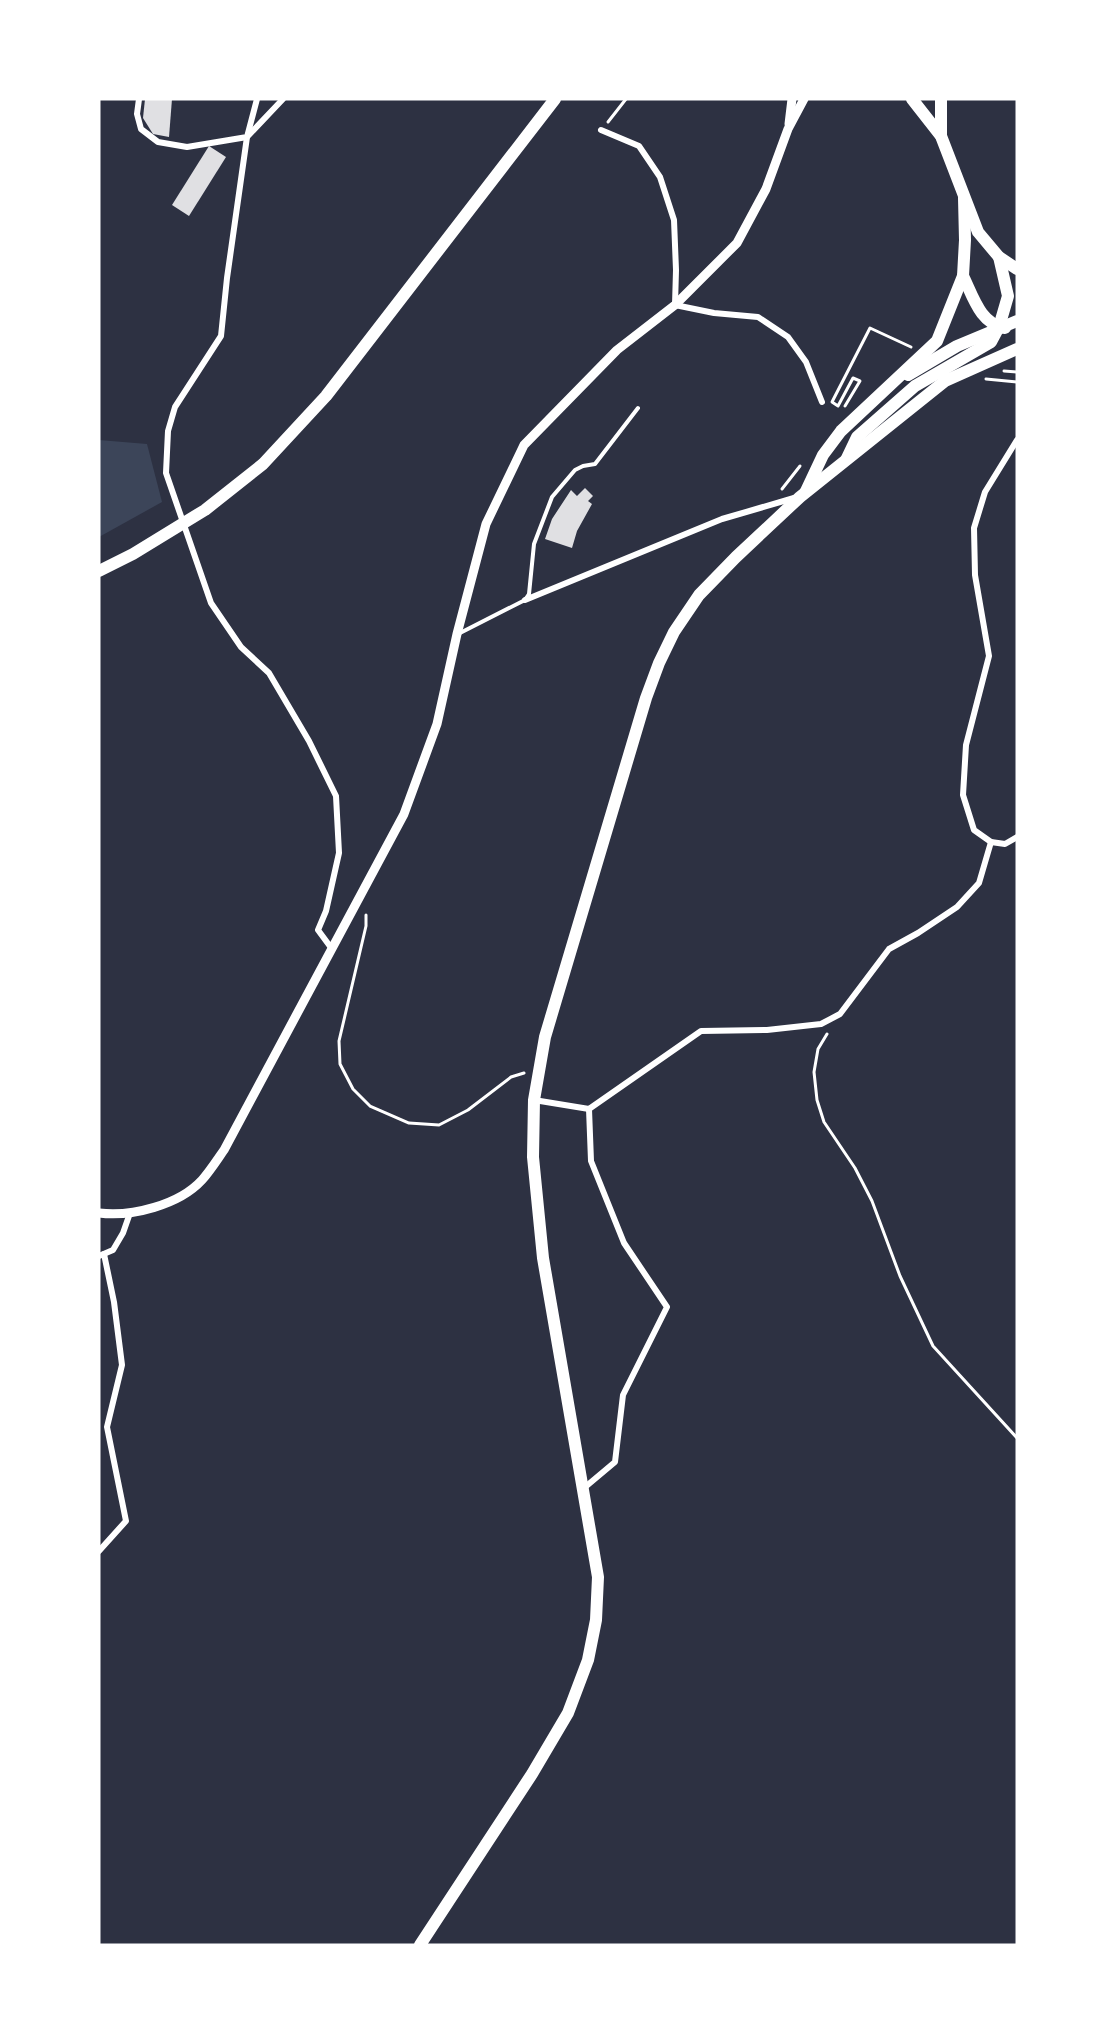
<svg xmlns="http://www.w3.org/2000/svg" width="1116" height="2044" viewBox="0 0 1116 2044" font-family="Rubik,sans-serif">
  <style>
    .green { fill: #3c4559 }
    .building { fill: #e0e0e3 }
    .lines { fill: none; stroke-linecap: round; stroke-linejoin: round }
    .path { stroke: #fff; stroke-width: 3 }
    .service { stroke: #fff; stroke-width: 4 }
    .minor { stroke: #fff; stroke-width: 6 }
    .tertiary { stroke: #fff; stroke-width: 9 }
    .primary { stroke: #fff; stroke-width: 12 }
  </style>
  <rect width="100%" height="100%" fill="#2d3142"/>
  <!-- green -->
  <path class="green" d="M99 440 147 444 162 502 99 537Z"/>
  <!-- building -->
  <g class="building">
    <path d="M145 99H172L169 137 153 134 143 118Z"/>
    <path d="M209 146 226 157 189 216 172 205Z"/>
    <path d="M585 488 593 496 588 501 592 504 577 531 572 548 545 539 552 519 571 490 577 496Z"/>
  </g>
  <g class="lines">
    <!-- path -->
    <g class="path">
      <path d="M608 122 626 99"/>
      <path d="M1004 371 1017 372"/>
      <path d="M986 379 1017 382"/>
      <path d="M845 406 860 381 853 378 838 406 832 402 870 328 911 347"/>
      <path d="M782 489 800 466"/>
      <path d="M366 915V926L339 1041 340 1064 353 1089 370 1106 409 1123 439 1125 468 1110 511 1077 524 1073"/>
      <path d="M827 1034 818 1049 814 1072 817 1100 824 1122 855 1168 872 1201 900 1276 933 1346 1017 1438"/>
    </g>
    <!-- service -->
    <path class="service" d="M460 633 525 600 529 594 534 544 552 497 575 470 583 466 595 464 638 408"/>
    <!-- minor -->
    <g class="minor">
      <path d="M139 99 137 114 141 129 158 142 187 147 247 137 257 99"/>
      <path d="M283 99 247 137 227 278 221 336 175 407 168 431 166 473 211 603 241 647 269 673 309 741 336 796 339 853 326 911 318 930 332 949"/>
      <path d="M601 130 639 146 660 177 674 220 676 270 675 305 714 313 758 317 788 337 806 362 822 402"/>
      <path d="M1017 440 985 492 974 528 975 575 989 656 966 745 963 795 974 830 991 842 1005 844 1017 837"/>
      <path d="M525 600 722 519 794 498"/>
      <path d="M534 1100 589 1109 701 1031 767 1030 821 1024 840 1014 889 949 918 933 957 907 979 883 991 842"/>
      <path d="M99 1256 113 1250 123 1233 130 1213"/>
      <path d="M584 1488 615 1462 623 1395 667 1307 624 1243 591 1161 589 1109"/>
      <path d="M99 1551 126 1521 107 1427 122 1365 114 1302 104 1254"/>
    </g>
    <!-- tertiary -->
    <g class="tertiary">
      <path d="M789 124 792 99"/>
      <path d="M99 1213C132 1217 179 1205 202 1180 210 1171 217 1160 224 1150L404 814 437 724 457 634 486 524 524 445 617 350 675 305 737 243 766 189 788 129 804 99"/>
    </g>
    <!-- primary -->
    <g class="primary">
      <path d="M912 99 941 136 978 232 999 257 1017 269"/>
      <path d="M941 99V136"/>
      <path d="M963 276C973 296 980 324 1005 328"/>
      <path d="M908 375 957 346 1017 321"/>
      <path d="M847 458 857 437 915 386 991 342 999 327 1008 296 999 257"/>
      <path d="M806 491 823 455 841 431 937 341 963 276 965 240 964 198"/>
      <path d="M99 571 133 554 205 510 263 464 326 396 555 99"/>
      <path d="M420 1945 532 1774 568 1713 588 1660 596 1620 598 1577 543 1258 533 1157 534 1100 545 1037 646 698 659 663 674 632 699 595 736 557 800 497 945 381 1017 349"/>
    </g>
  </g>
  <!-- border -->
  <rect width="1116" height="2044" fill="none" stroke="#ffffff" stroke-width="201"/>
</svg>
